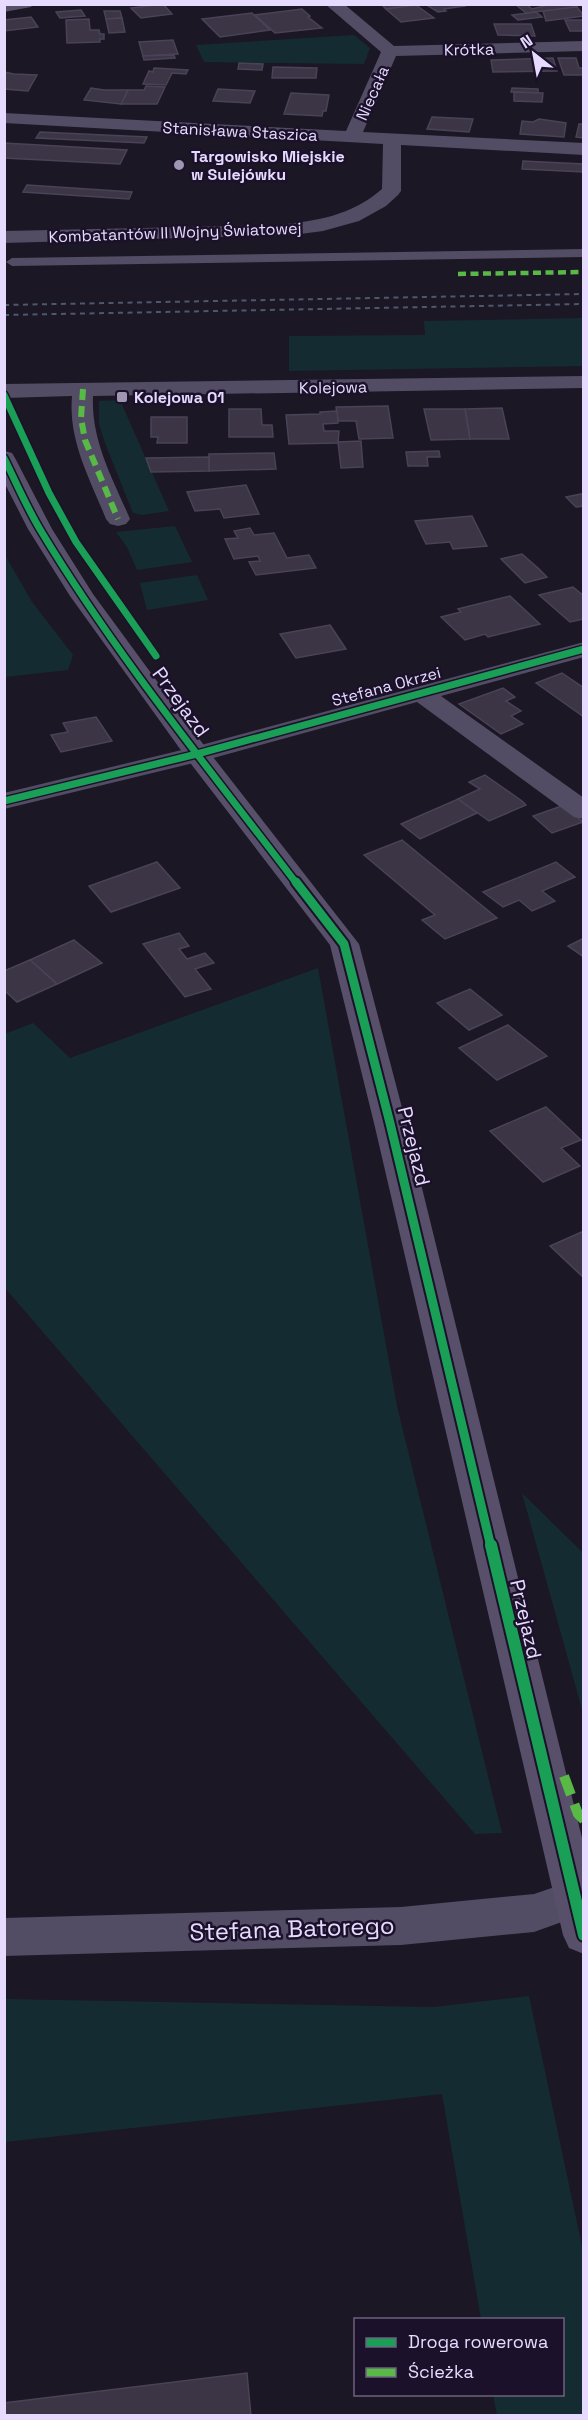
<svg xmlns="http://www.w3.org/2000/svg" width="588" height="2420" viewBox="0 0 588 2420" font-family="'Space Grotesk',sans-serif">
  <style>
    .green { fill: #152b32 }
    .building { fill: #3c3546; stroke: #4a4257; stroke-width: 1.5 }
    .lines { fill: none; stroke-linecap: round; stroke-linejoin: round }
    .lane { fill: #524d64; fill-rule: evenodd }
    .street { fill: #524d64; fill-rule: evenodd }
    .secondary { fill: #58506a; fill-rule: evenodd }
    .rail { stroke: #4c586f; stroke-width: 2; stroke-dasharray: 5 4.5; stroke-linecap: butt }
    .quiet-far2 { stroke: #58b947; stroke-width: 4.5; stroke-dasharray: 8 4.5; stroke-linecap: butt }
    .quiet-far1 { stroke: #58b947; stroke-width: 6; stroke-dasharray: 11 6; stroke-linecap: butt }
    .quiet { stroke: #58b947; stroke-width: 10; stroke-dasharray: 20 10; stroke-linecap: butt }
    .cycleway-far2-casing { stroke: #1b112a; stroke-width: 10 }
    .cycleway-far1-casing { stroke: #1b112a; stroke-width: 13 }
    .cycleway-casing { stroke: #1b112a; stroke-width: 16 }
    .cycleway-far2 { stroke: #1a9f57; stroke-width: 7 }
    .cycleway-far1 { stroke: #1a9f57; stroke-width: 9 }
    .cycleway { stroke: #1a9f57; stroke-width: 12 }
    .poi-dot { fill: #9f96b2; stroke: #1b112a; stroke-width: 2 }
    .labels { text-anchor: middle; stroke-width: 5; stroke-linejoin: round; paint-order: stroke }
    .far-street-label { font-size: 16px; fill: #e6dbfe; stroke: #1b112a }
    .far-poi-label { font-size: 16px; font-weight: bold; fill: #e6dbfe; stroke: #1b112a; text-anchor: start }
    .street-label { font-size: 20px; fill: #e6dbfe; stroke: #1b112a }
    .near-street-label { font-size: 24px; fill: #e6dbfe; stroke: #1b112a }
  </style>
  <rect width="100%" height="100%" fill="#1c1724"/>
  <!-- green -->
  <g class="green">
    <path d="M354 35 370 48 364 64 204 62 196 45Z"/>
    <path d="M583 318V366L289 371V336L425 335 424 321Z"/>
    <path d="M120 400 169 511 142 515 133 513 105 443 99 424V401Z"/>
    <path d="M175 526 192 562 137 570 127 547 116 532Z"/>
    <path d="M5 555 32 602 73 655 68 670 5 677Z"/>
    <path d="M197 575 208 600 147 610 140 583Z"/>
    <path d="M318 968 397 1406 502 1833 475 1834 5 1288V1034L33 1023 70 1058Z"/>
    <path d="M522 1493 583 1553V1713Z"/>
    <path d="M529 1996 583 2251V2415H497L493 2395 562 2394V2320L481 2319 442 2094 5 2142V1999L433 2007Z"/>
  </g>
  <!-- building -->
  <g class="building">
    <path d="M163 4 172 14 141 18 131 8Z"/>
    <path d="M381 4H423L386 9Z"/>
    <path d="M425 4H463L465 6 444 9 446 11 438 12Z"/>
    <path d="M515 4H526L532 9 552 4H574L577 7 526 13Z"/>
    <path d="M416 5 434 18 401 22 386 9Z"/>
    <path d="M577 7 584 16 546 21 543 11Z"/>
    <path d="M302 9 310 16 308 17 322 28 275 33 255 15Z"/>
    <path d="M81 10 85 16 60 18 56 12Z"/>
    <path d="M104 11H120L122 18 106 19Z"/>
    <path d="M536 12 542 17 518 20 512 15Z"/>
    <path d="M252 13 270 30 220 37 202 19Z"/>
    <path d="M31 17 38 27 4 31V20Z"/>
    <path d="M122 18 125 32 109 33 106 19Z"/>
    <path d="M89 19 90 30H99L100 34H104V39H100V42L67 43 66 20Z"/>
    <path d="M565 20H584V31H570Z"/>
    <path d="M494 24H531L535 36 498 35Z"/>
    <path d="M173 40 178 54 143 56 139 42Z"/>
    <path d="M174 55 175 58 144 60 143 56Z"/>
    <path d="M553 58 557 71 493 72 491 60Z"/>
    <path d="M558 58H576L579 68H584V75H564Z"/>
    <path d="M239 63 263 64 262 70 238 69Z"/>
    <path d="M273 67 317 68 316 78H272Z"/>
    <path d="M154 68 188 70 186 74 172 73 166 85 143 84 149 71 153 72Z"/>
    <path d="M4 72 14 74 37 75 28 91 4 89Z"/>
    <path d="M146 86 165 87 157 104H121L128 90H144Z"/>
    <path d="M91 88 104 90H128L121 104 84 100Z"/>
    <path d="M512 88 538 89V93L511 92Z"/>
    <path d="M218 89 255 91 250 103 213 101Z"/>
    <path d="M514 92 543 93 542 102 514 101Z"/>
    <path d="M291 93 329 95 326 111H323L322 116 284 114Z"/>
    <path d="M432 117 473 119 469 132 427 129Z"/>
    <path d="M539 119 566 123 564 137 520 134 522 121 533 122Z"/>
    <path d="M579 124H584V138L576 137Z"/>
    <path d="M40 132 147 137 144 143 36 138Z"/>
    <path d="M4 143 127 150 120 164 4 158Z"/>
    <path d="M523 161 584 164V172L522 169Z"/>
    <path d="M27 185 132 192 129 199 23 192Z"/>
    <path d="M388 406 393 438 359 439 356 421H338L336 407Z"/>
    <path d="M502 408 509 439H470L465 409Z"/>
    <path d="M229 409H261L262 425H272L273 437H229Z"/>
    <path d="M424 409H465L470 439 431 440Z"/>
    <path d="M337 411 338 423 323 424 324 431H339L338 443 289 444 286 415 320 414V412Z"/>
    <path d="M151 417H187V443H157L158 437H151Z"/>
    <path d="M361 441 363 467 341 468 338 442Z"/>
    <path d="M439 451 440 457H427L428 466H408L406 452Z"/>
    <path d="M274 453 276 469 209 471V454Z"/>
    <path d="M209 457V471L151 472 146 458Z"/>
    <path d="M246 485 259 514 224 518 220 509 195 511 187 492Z"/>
    <path d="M581 494H584V506L576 507 566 497Z"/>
    <path d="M472 516 487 546 453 549 450 542 426 544 415 521Z"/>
    <path d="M250 528 254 535 274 533 287 558 309 555 316 568 256 575 249 562 260 561 258 556 234 559 225 539 238 538 234 531Z"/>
    <path d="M522 554 538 568 547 577 525 583 501 559Z"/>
    <path d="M573 587 584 596V619L570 622 539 595Z"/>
    <path d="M510 596 540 624 488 637 485 634 465 640 441 617 461 612 458 609Z"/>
    <path d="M330 625 346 649 296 658 280 634Z"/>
    <path d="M562 673 584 688V717L536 683Z"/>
    <path d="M503 688 515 697 506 701 521 711 511 716 523 724 501 734 459 704Z"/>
    <path d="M96 717 112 741 61 752 51 735 68 732 63 723Z"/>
    <path d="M485 775 522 801 526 805 489 821 458 799 480 789 469 782Z"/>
    <path d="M458 799 477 813 420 839 401 824Z"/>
    <path d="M564 805 583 822 552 833 533 816Z"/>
    <path d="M402 840 497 918 445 939 422 920 435 915 364 855Z"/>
    <path d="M157 862 180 888 111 912 89 886Z"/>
    <path d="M556 862 575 877 542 891 555 901 532 911 519 900 503 907 483 892Z"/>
    <path d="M179 933 189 946 179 949 187 959 205 953 214 963 195 969 211 989 185 997 143 944Z"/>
    <path d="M584 938V957L568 946Z"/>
    <path d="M74 940 102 963 57 984 30 960Z"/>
    <path d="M30 960 57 984 17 1002 4 990V971Z"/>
    <path d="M470 989 502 1015 469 1030 437 1003Z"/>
    <path d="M508 1025 547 1056 497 1080 459 1048Z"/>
    <path d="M546 1107 581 1140 561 1148 580 1166 543 1182 490 1131Z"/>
    <path d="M584 1231V1278L550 1246Z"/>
    <path d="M247 2373 251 2416H4V2403Z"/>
  </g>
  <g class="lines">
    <!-- lane -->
    <path class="lane" d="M584 249V257L12 266 6 262 12 258Z"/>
    <!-- street -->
    <g class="street">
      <path d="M325 4H344L394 46 584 41V51L396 56 363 132 584 143V155L401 145V191L398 195 386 206 359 221 323 231 293 235 4 243V231L277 225C316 221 351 216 382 189L383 144 4 123V113L346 131 381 52Z"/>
      <path d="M584 376V388L93 396C91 441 113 479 130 519L126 524 118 526 110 524 106 519C90 479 68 441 72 396L4 398V384Z"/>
      <path d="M584 642V657L441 696 584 798V819L574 817 417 702 206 760 4 809V793L190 748Z"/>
      <path d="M584 1877V1914L534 1932 401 1945 4 1956V1918L401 1907 534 1894Z"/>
    </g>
    <!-- secondary -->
    <g class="secondary">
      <path d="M4 4H33L31 7 4 12Z"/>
      <path d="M4 451 12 453 15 458 52 529 93 594 206 748 359 944 406 1123 584 1846V1954L569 1948 563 1935 374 1123 330 945 188 760 70 596 28 529 4 482Z"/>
    </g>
    <!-- rail -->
    <g class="rail">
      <path d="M4 305 584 294"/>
      <path d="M4 315 584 304"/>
    </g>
    <!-- quiet-far2 -->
    <path class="quiet-far2" d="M458 274 584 272"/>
    <!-- quiet-far1 -->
    <path class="quiet-far1" d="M83 389 81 418 85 440 118 519"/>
    <!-- quiet -->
    <path class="quiet" d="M564 1776 578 1814 584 1820"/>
    <!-- cycleway-far2 casing -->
    <g class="cycleway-far2-casing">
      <g id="cycleway-far2">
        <path d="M4 395 49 493 76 542 156 656"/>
        <path d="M4 458C16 482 27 508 41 531 115 654 210 770 297 884"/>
        <path d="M4 801 197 754 584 649"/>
      </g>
    </g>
    <!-- cycleway-far1 casing -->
    <g class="cycleway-far1-casing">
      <path id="cycleway-far1" d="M296 882 344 944 390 1123 491 1547"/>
    </g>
    <!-- cycleway casing -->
    <g class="cycleway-casing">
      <path id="cycleway" d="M491 1545 584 1935"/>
    </g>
    <!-- cycleway-far2 -->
    <use href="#cycleway-far2" class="cycleway-far2"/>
    <!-- cycleway-far1 -->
    <use href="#cycleway-far1" class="cycleway-far1"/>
    <!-- cycleway -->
    <use href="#cycleway" class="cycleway"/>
  </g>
  <!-- markers -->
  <g class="poi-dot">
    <circle cx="179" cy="165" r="6"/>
    <rect x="116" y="391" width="12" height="12" rx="3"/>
  </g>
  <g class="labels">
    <!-- far-street labels -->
    <g class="far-street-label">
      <text transform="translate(469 49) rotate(-1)" y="6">Krótka</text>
      <text transform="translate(372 93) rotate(-66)" y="6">Niecała</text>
      <text transform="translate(240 131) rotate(3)" y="6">Stanisława Staszica</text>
      <text transform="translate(175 232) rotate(-2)" y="6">Kombatantów II Wojny Światowej</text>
      <text transform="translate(333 387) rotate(-1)" y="6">Kolejowa</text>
      <text transform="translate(386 686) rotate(-15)" y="6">Stefana Okrzei</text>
    </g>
    <!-- far-poi labels -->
    <g class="far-poi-label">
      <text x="191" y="162">Targowisko Miejskie<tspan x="191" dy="18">w Sulejówku</tspan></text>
      <text x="134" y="403">Kolejowa 01</text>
    </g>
    <!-- street labels -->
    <g class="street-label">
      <text transform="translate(181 702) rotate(54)" y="7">Przejazd</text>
      <text transform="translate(414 1146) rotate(76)" y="7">Przejazd</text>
      <text transform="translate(526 1619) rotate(77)" y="7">Przejazd</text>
    </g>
    <!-- near-street labels -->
    <g class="near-street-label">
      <text transform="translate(292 1929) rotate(-2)" y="8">Stefana Batorego</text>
    </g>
  </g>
  <!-- border -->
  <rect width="588" height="2420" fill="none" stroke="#e6dbfe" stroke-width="12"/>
  <!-- legend -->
  <rect x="354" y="2318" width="210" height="78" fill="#1b112a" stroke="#6c627f" stroke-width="1.5"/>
  <rect x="366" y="2338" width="30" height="9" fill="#1a9f57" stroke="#6c627f" stroke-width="1.5"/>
  <text x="408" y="2348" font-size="18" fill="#e6dbfe">Droga rowerowa</text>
  <rect x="366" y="2368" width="30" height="9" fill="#58b947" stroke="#6c627f" stroke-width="1.5"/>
  <text x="408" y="2378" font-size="18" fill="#e6dbfe">Ścieżka</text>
  <!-- north arrow -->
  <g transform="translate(534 54) rotate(329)" stroke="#1b112a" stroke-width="4.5" paint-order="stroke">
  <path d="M0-4.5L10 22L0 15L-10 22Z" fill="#e6dbfe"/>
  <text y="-9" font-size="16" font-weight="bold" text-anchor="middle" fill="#e6dbfe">N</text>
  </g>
</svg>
